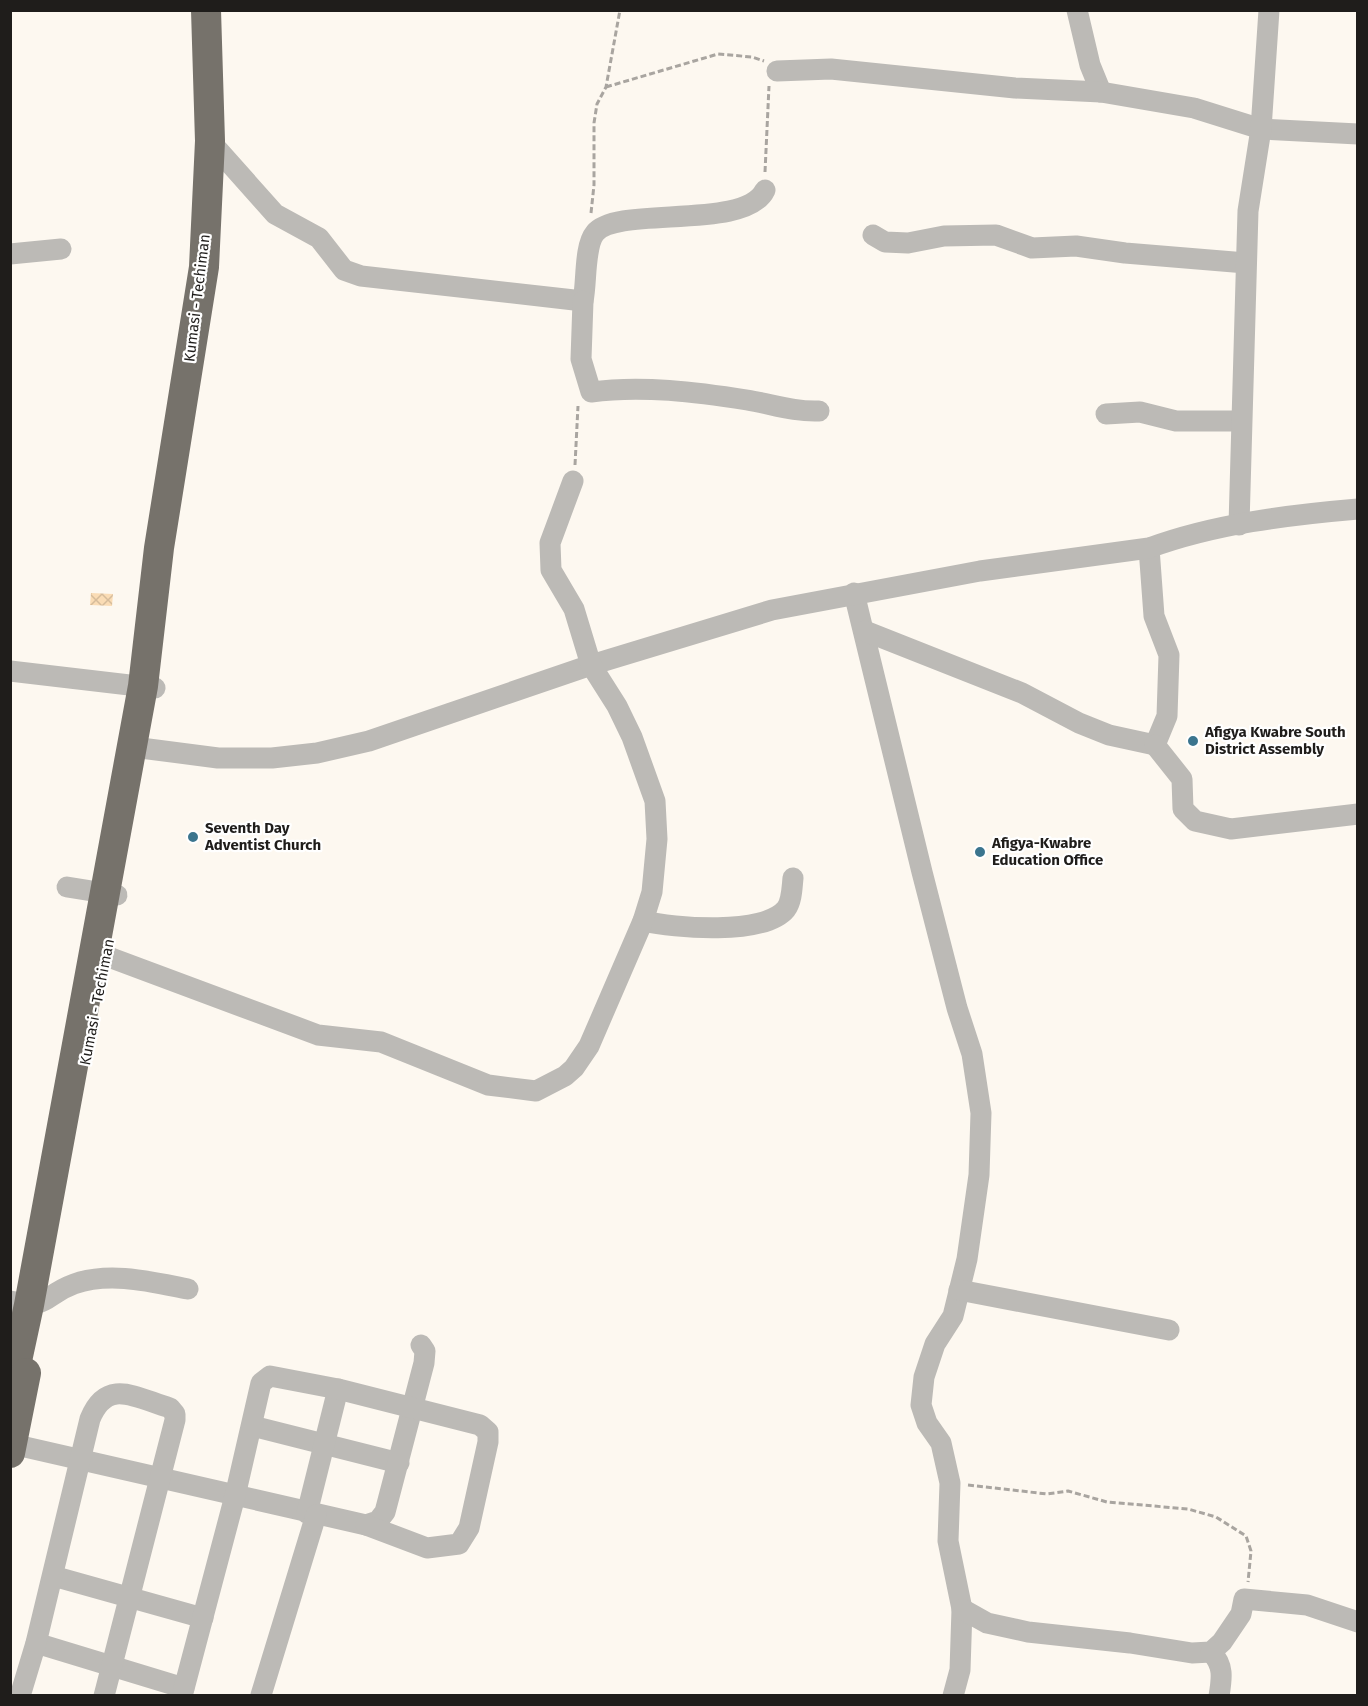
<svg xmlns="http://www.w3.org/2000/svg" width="1368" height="1706" viewBox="0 0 1368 1706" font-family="'Fira Sans',sans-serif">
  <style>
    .building { fill: url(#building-cross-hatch) }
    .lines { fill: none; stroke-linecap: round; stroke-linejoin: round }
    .path { stroke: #a9a5a0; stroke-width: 3; stroke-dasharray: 6 3; stroke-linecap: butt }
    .minor { stroke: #bcbab6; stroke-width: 21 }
    .highway { stroke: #76726b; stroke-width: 30 }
    .poi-dot { fill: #3b758e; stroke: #fff; stroke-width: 2 }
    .labels { text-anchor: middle; stroke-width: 4.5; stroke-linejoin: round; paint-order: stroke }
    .street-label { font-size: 15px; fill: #1f1d1b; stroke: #fff }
    .poi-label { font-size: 15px; font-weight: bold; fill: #1f1d1b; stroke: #fff; text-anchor: start }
  </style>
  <defs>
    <pattern id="building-cross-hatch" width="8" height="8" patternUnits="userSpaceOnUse" patternTransform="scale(1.5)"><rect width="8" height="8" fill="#fadcb5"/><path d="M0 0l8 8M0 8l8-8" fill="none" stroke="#d6bc9b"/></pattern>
  </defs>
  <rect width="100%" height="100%" fill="#fdf8f0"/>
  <!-- building -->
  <path class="building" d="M91 593 113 594 112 606 90 605Z"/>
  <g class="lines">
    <!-- path -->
    <g class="path">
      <path d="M606 87 718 54 752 57 764 61"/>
      <path d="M765 172 769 86"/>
      <path d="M591 213 594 185V123L597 104 606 87 620 10"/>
      <path d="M575 465 578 406"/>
      <path d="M968 1485 1047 1494 1068 1491 1107 1502 1188 1509 1216 1517 1246 1536 1251 1551 1248 1582"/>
    </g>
    <!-- minor -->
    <g class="minor">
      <path d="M1077 10 1090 65 1101 92"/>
      <path d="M777 71 831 69 1015 88 1101 92 1194 108 1261 129 1358 134"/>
      <path d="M210 141 275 214 319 238 344 270 361 276 583 301C587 283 584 246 595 233 617 205 746 231 765 190"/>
      <path d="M873 235 885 242 908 243 944 236 996 235 1032 248 1076 246 1125 253 1246 263"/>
      <path d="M10 254 61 249"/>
      <path d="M583 301 581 359 591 392C641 385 697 392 747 400 772 404 793 412 819 411"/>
      <path d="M1106 414 1140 412 1176 421H1241"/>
      <path d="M1239 525 1248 211 1261 129 1269 10"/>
      <path d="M854 593 922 872 957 1008 972 1054 981 1113 979 1175 967 1259 953 1316 935 1344 924 1377 921 1405 927 1423 941 1443 950 1483 948 1541 962 1609 960 1670 953 1696"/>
      <path d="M865 631 1022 693 1079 723 1109 735 1155 745 1167 716 1169 655 1154 616 1149 548"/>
      <path d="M10 671 155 688"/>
      <path d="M1155 745 1182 779 1183 809 1195 821 1231 829 1358 814"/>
      <path d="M133 747 218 758H272L317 753 369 741 591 665 772 610 980 571 1149 548C1214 524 1288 515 1358 509"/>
      <path d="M67 887 117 895"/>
      <path d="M643 921C674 928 764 936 786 909 792 901 792 887 793 878"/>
      <path d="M106 956 318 1035 381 1042 488 1085 536 1091 565 1076 574 1068 589 1046 643 921 652 892 657 839 655 801 632 737 617 706 591 665 574 609 551 570 550 543 573 481"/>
      <path d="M959 1290 1169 1330"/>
      <path d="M10 1301C52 1309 41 1296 74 1284 110 1271 152 1282 188 1289"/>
      <path d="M252 1426 399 1463"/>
      <path d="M12 1444 366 1525 378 1521 385 1512 424 1363 425 1351 421 1345"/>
      <path d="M307 1513 338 1389"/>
      <path d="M53 1576 203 1618"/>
      <path d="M962 1609 987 1623 1028 1632 1130 1643 1192 1653 1211 1652 1222 1642 1241 1614 1244 1599 1307 1605 1358 1622"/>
      <path d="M36 1643 184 1688"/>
      <path d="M1211 1652C1224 1665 1222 1678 1219 1696"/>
      <path d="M261 1695 316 1515"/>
      <path d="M20 1696 36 1643 90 1419C107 1377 136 1398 170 1408L175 1414V1420L104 1696"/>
      <path d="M182 1696 235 1496 261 1383 270 1376 338 1389 480 1425 488 1432V1442L469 1528 459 1544 427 1548 366 1525"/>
    </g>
    <!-- highway -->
    <g class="highway">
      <path d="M10 1393 29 1305 143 686 159 548 204 267 210 141 206 10"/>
      <path d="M10 1453 26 1373"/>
    </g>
  </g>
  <!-- markers -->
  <g class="poi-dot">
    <circle cx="1193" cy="741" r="6"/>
    <circle cx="193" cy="837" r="6"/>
    <circle cx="980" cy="852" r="6"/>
  </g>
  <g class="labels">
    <!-- street labels -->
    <g class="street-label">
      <text transform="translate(197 298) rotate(-83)" y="5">Kumasi - Techiman</text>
      <text transform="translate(97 1002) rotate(-79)" y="5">Kumasi - Techiman</text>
    </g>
    <!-- poi labels -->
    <g class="poi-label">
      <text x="1205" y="737">Afigya Kwabre South<tspan x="1205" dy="17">District Assembly</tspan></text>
      <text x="205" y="833">Seventh Day<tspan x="205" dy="17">Adventist Church</tspan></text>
      <text x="992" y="848">Afigya-Kwabre<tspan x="992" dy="17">Education Office</tspan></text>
    </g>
  </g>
  <!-- border -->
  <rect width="1368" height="1706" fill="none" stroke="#1f1d1b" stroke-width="24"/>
</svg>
